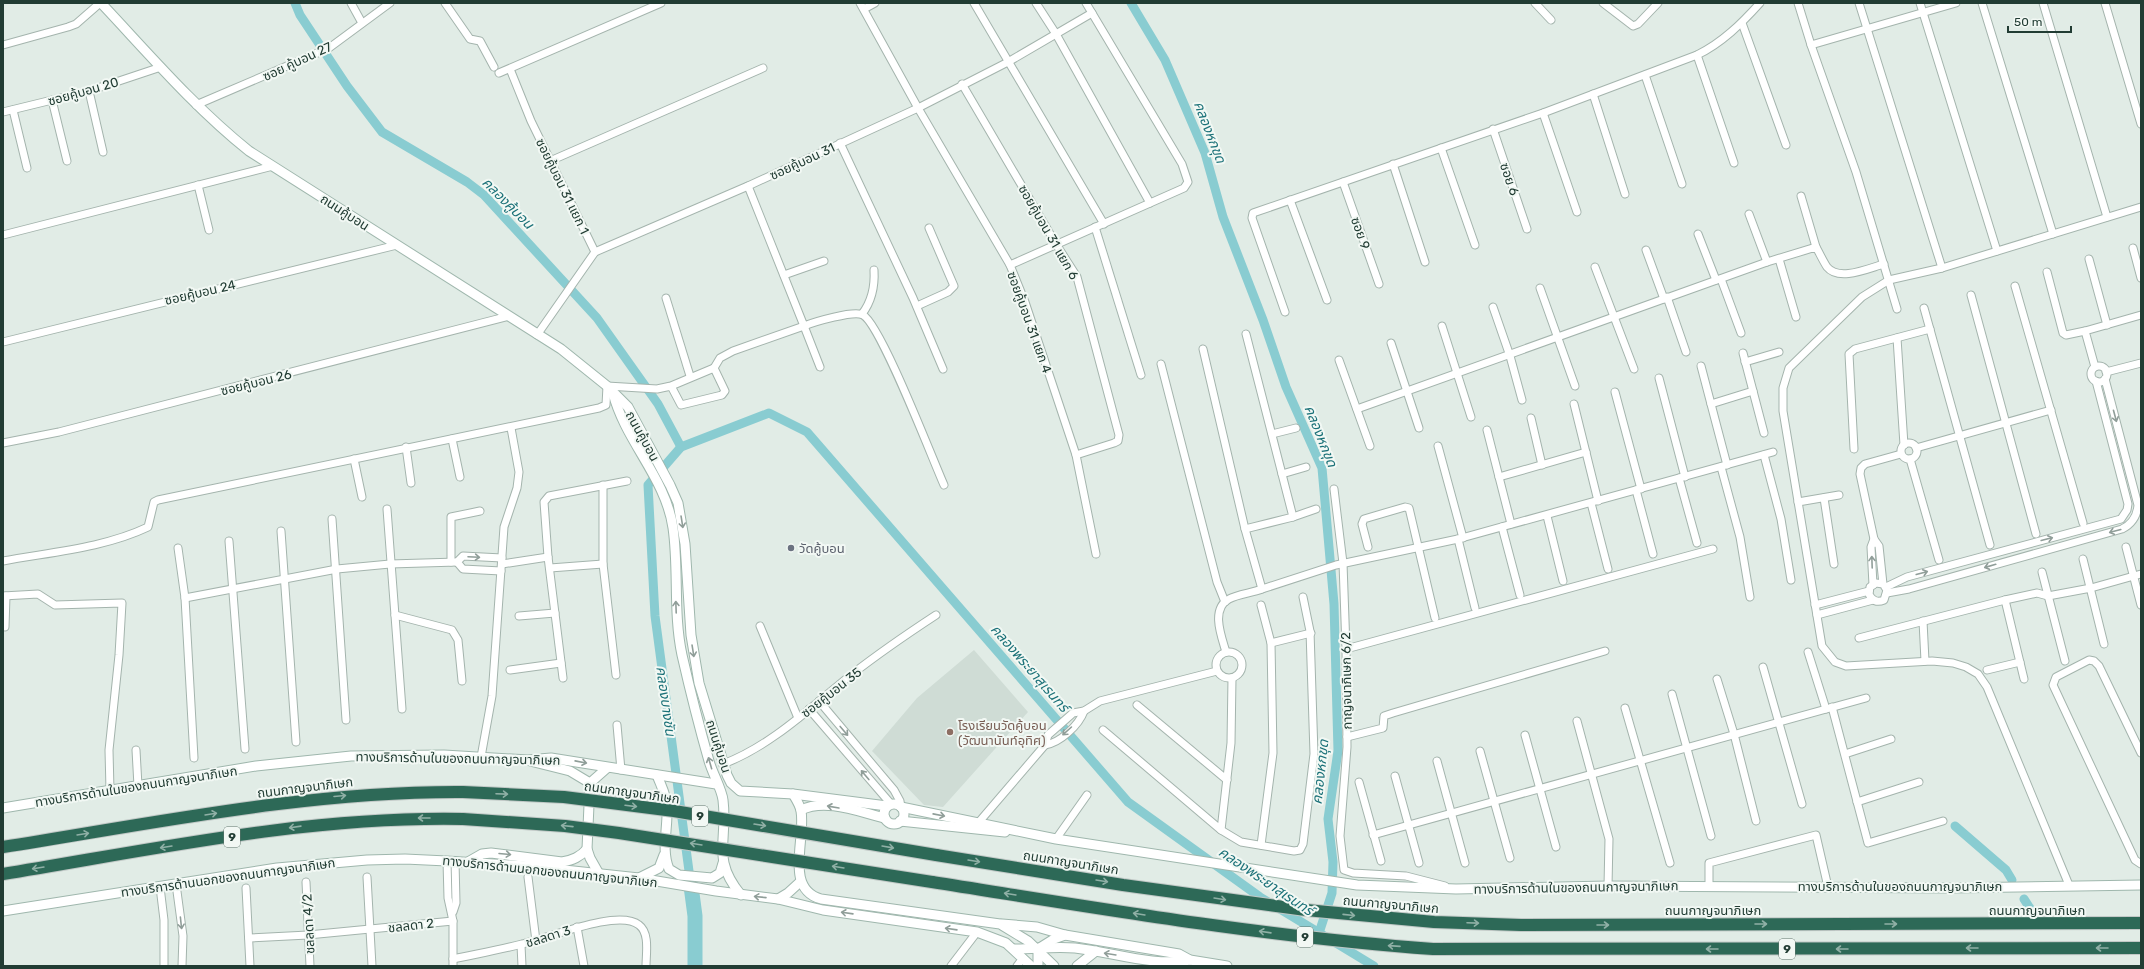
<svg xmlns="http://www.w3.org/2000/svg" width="2144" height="969" viewBox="0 0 2144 969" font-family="Rubik,'Noto Sans Thai',sans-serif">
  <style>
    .built { fill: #cfdcd5 }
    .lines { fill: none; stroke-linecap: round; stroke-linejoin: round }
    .canal { stroke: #89ccd1; stroke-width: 9 }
    .river { stroke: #89ccd1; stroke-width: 15 }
    .minor-casing { stroke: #a4b4ad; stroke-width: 9 }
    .secondary-casing { stroke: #9fb7ad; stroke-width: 11 }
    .motorway-casing { stroke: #c1c8c6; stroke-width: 14 }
    .minor { stroke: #fff; stroke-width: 7 }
    .secondary { stroke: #fff; stroke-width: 9 }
    .motorway { stroke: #2d6957; stroke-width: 12 }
    .motorway-bridge-casing { stroke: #c1c8c6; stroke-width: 14; stroke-linecap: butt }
    .motorway-bridge { stroke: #2d6957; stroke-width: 12 }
    .oneway { stroke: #909e99 }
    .oneway2 { stroke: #90b0a6 }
    .worship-dot { fill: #6b7280; stroke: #f2f8f4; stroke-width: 1.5 }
    .education-dot { fill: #8d6e63; stroke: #f2f8f4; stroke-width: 1.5 }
    .labels { text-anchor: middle; stroke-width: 4; stroke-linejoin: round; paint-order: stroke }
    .shield { fill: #f2f8f4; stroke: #60746d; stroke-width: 1 }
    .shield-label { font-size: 12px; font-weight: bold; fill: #213c33 }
    .street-label { font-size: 13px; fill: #213c33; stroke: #f2f8f4 }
    .worship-label { font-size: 13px; fill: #5b616d; stroke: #f2f8f4; text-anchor: start }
    .education-label { font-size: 13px; fill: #785e54; stroke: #f2f8f4; text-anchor: start }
    .water-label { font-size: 14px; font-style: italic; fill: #1b7178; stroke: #f2f8f4 }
  </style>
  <rect width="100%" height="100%" fill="#e1ece6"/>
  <!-- built -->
  <path class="built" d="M974 650 1028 712 943 807 924 805 872 751 917 698Z"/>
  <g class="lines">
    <!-- canal -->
    <g class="canal">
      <path d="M295 3 300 15 347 86 382 132 467 182 484 195 597 318 658 404 681 447"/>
      <path d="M1131 3 1165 60 1205 153 1223 217 1263 320 1286 387 1322 468 1334 604 1338 751 1328 819 1333 862 1332 893 1319 933"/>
      <path d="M1955 826 2006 870 2012 880"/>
      <path d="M691 886 655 616 648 485 681 447 769 413 807 432 1128 802 1260 897 1374 966"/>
      <path d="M2024 899 2035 916"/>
    </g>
    <!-- river -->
    <path class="river" d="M691 886 695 916V966"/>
    <!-- minor casing -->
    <g class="minor-casing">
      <g id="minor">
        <path d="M351 3 362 23"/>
        <path d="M445 3 470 39 480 41 494 67"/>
        <path d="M860 3 918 108 1010 265 1025 302 1076 455 1096 554"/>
        <path d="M974 3 1104 224"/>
        <path d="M1036 3 1056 34 1150 203"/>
        <path d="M1535 3 1551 20"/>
        <path d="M1603 3 1633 26 1638 24 1658 3"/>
        <path d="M1798 3 1811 45 1856 172 1897 309"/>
        <path d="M1859 3 1942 268"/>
        <path d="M1920 3 1997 251"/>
        <path d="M1982 3 2053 234"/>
        <path d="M2043 3 2107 217"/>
        <path d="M2105 3 2141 124"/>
        <path d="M864 9 875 3"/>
        <path d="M1742 23 1786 145"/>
        <path d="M3 45 68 27 76 24 100 3"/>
        <path d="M1811 45 1956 3"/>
        <path d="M1697 55 1734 163"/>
        <path d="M510 69 531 121 595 252"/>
        <path d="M499 73 661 3"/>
        <path d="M1645 75 1682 184"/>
        <path d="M962 84 1056 244 1077 277 1119 435 1118 441 1114 443 1076 455"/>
        <path d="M89 91 103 152"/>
        <path d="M1593 94 1625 194"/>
        <path d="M52 100 67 161"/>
        <path d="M196 105 329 48 390 3"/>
        <path d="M13 110 27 168"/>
        <path d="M3 112 89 91 161 67"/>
        <path d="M1543 113 1577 212"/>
        <path d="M1493 129 1527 229"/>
        <path d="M840 143 913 298 943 369"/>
        <path d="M1441 148 1475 245"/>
        <path d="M550 161 763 68"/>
        <path d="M1393 164 1425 262"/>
        <path d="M1343 182 1379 284"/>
        <path d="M198 185 209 230"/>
        <path d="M748 186 804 326C814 322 854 310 863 315 881 325 932 458 944 485"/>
        <path d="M1801 196 1816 247"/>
        <path d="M1290 200 1327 300"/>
        <path d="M1749 214 1767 262"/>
        <path d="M1095 227 1141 375"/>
        <path d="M1698 234 1716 280"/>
        <path d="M3 235 273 166"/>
        <path d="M2133 248 2141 278"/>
        <path d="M1646 250 1664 299"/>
        <path d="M1779 259 1796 317"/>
        <path d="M2089 259 2107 325"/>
        <path d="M1010 265 1184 188 1188 182 1182 164 1086 3"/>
        <path d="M1595 267 1634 369"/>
        <path d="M2047 272 2063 333 2066 335 2085 331"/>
        <path d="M784 275 824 261"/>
        <path d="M1721 279 1741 333"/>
        <path d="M2015 286 2083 523"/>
        <path d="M1540 288 1575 386"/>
        <path d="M1971 295 2036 534"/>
        <path d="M1667 297 1686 352"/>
        <path d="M666 298 690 376"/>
        <path d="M917 306 948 292 954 286 929 228"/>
        <path d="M1493 307 1510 356 1522 400"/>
        <path d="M1924 308 1990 545"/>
        <path d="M1285 312 1252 218 1253 213 1543 113 1697 55C1722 43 1742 23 1760 3"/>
        <path d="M862 314C872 301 875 287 874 270"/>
        <path d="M1442 326 1471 417"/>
        <path d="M537 335 595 252 748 186 918 108 1008 62 1092 13"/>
        <path d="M1897 338 1904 445"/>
        <path d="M3 342 397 245"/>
        <path d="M1391 343 1419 428"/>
        <path d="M1203 349 1245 529 1262 589C1252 593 1238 594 1229 599 1210 609 1222 638 1226 652"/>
        <path d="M1743 353 1764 433"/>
        <path d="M1339 360 1370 446"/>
        <path d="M1745 362 1779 352"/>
        <path d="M1161 364 1217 582 1225 602"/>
        <path d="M1701 366 1727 465"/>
        <circle cx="2099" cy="374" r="8"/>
        <path d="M2095 367 2085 331 2141 315"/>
        <path d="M714 368 720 358 733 351 804 326 820 367"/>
        <path d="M2106 372 2141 363"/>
        <path d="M1659 378 1685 477"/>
        <path d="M1615 392 1641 489"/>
        <path d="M1574 404 1598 501"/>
        <path d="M1711 404 1753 391"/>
        <path d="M1357 409 1767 262 1816 247C1820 254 1823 261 1827 267 1839 282 1869 268 1884 264"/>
        <path d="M1531 418 1542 465"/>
        <path d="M1487 430 1511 524"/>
        <path d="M1272 434 1296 428"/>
        <path d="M452 439 460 477"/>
        <path d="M3 443 59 432 509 316"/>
        <circle cx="1909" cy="451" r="8"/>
        <path d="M1438 446 1463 538"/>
        <path d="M406 447 411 483"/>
        <path d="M1916 448 2051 410"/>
        <path d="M1854 449 1849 354 1855 349 1930 329"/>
        <path d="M1764 455 1781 519 1791 580"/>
        <path d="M354 459 362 497"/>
        <path d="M1910 459 1939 560"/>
        <path d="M1721 467 1740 537 1750 597"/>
        <path d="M1282 474 1306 467"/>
        <path d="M1499 477 1586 452"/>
        <path d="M1679 478 1697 543"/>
        <path d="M603 485V564L616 675"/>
        <path d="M1334 489 1343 563 1346 649 1347 747 1340 836 1344 870 1353 873 1406 876 1445 886"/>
        <path d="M1636 490 1653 554"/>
        <path d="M1824 498 1834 564"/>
        <path d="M1798 502 1839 495"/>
        <path d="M1591 503 1608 569"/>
        <path d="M387 509 402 709"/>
        <path d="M1547 516 1563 581"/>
        <path d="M1293 517 1316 509"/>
        <path d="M332 519 346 720"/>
        <path d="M1502 527 1520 595"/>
        <path d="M1245 529 1293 517 1246 334"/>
        <path d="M281 531 296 742"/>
        <path d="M1458 539 1475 608"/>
        <path d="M229 541 245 749"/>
        <path d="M1368 547 1362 524 1364 519 1405 507 1409 508 1435 618"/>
        <path d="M2126 547 2141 605"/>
        <path d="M178 548 185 598 194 758"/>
        <path d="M2083 559 2104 644"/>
        <path d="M3 561C51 552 104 548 148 527L154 502 158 500 599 408 606 405 607 386 657 389 671 386 714 368 725 391 722 395 681 405 671 386"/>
        <path d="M451 562V517L480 511"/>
        <path d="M502 564 548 557"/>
        <path d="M550 568 603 564"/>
        <path d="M501 571 463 569 457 562 463 556 502 558"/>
        <path d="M2042 572 2065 661"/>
        <path d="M1883 584 1876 583 1870 587 1869 594C1872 601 1877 603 1884 600L1887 590 1883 584 1879 546 1874 539 1860 474 1861 468 1865 464 1901 454"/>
        <path d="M1873 585 1871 547 1874 539"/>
        <path d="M1886 587 1907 577 2121 519 2127 510 2128 504 2096 381"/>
        <path d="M1262 589 1336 565 1458 539 1773 452"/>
        <path d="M1887 593 1909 589 2122 529C2132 524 2137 517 2138 505L2105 379"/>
        <path d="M3 596 38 594 55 605 122 603 119 655 109 750 110 790"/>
        <path d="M185 598 337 569 390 564 457 562"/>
        <path d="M2005 600 2024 679"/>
        <path d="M1815 605 1869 591"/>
        <path d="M395 615 452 630 458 640 462 681"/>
        <path d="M1817 615 1873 600"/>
        <path d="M519 616 555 613"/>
        <path d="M1923 621 1925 661"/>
        <path d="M760 626 798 718"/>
        <path d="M5 627 6 596"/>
        <path d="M1859 638 2005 600 2037 593 2048 596 2091 588 2141 574"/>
        <path d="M1271 643 1311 633"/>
        <path d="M1346 649 1713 549"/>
        <circle cx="1229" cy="665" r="13"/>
        <path d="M1808 652 1826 709"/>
        <path d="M1763 667 1802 804"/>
        <path d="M510 670 561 663"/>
        <path d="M1987 670 2020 662"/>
        <path d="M563 678 548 557 544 502 549 496 627 481"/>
        <path d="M1717 679 1734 734 1756 821"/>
        <path d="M1672 694 1711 836"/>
        <path d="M819 701 894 790 900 801 901 807"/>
        <path d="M1137 705 1227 780"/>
        <path d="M1832 707 1868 843 1943 821"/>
        <path d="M1625 708 1670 863"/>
        <path d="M809 709 891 804"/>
        <path d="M1577 721 1609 839 1608 886"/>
        <path d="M617 725 621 770"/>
        <path d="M1103 730 1221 830 1231 743 1232 678"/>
        <path d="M1525 735 1556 847"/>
        <path d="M1347 737 1383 728 1384 716 1393 713 1605 651"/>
        <path d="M1045 745C1060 743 1079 725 1084 711"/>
        <path d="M136 750 138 786"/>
        <path d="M1480 751 1510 858"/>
        <path d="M2141 753 2099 666 2094 661 2089 660 2056 677 2053 685 2135 860 2141 864"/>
        <path d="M1845 754 1891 739"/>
        <path d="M481 757 492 696 504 527 517 488 519 472 511 428"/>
        <path d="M1437 761 1465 863"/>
        <path d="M723 764C771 746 811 707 851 675 878 654 907 634 936 615"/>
        <path d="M1395 776 1419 863"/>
        <path d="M1359 782 1381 861"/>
        <path d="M1857 802 1919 782"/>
        <path d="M979 822 1045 745 1048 735 1073 713 1084 711 1100 701 1217 671"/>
        <path d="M1221 830 1241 842 1294 851 1300 850 1303 844 1314 754 1310 631 1303 597"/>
        <path d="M1373 835 1866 698"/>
        <path d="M1056 839 1087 795"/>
        <path d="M1261 845 1273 753 1271 643 1261 605"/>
        <path d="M447 861 448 898 453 921V966"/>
        <path d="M367 877 372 966"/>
        <path d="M528 877 536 941"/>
        <path d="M306 882 310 966"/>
        <path d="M176 884 183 936 182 966"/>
        <path d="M1709 885V863L1816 835 1828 887"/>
        <path d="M2069 885 1987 687 1978 674 1966 667 1953 663 1932 661 1846 666 1835 662 1822 646 1783 411V388L1789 368 1862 297 1889 280 1942 268 2141 207"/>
        <path d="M160 887 164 920V966"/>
        <path d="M246 888 250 966"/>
        <path d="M453 912 456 903 455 861"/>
        <path d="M577 927 584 966"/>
        <path d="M249 938 308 935 453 921"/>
        <path d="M521 945 522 966"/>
        <path d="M453 959C476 954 499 950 522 944 547 939 618 908 639 925 650 933 646 954 646 966"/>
        <path d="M951 966 977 932"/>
        <path d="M1017 966 1023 958"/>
      </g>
    </g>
    <!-- secondary casing -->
    <g class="secondary-casing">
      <g id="secondary">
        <path d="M101 3C149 54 194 107 249 151L561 349 607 386 628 407 670 485 678 503 685 544 691 635 699 683 727 775 731 783 740 791 793 794 887 806"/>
        <path d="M613 393C625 441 666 478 673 528 679 570 673 613 682 655 690 690 699 726 709 761 712 772 722 790 723 800 728 841 711 859 741 895"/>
        <path d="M530 761 570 771 590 783"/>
        <path d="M657 775C661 786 667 796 667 808 668 828 661 850 669 869L679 875 712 878 720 873 723 863"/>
        <path d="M793 794C796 799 800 805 801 811 806 839 784 889 821 899L1000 924 1028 941 1054 966"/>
        <circle cx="894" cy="814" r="10"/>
        <path d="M901 807 1056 839 1357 885 1456 889 1608 886 1951 888 2141 885"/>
        <path d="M3 808 256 766 351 756 444 755 528 760 551 758 716 784"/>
        <path d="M801 810C826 798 859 812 885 818"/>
        <path d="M900 821 1005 832"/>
        <path d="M468 862 482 854 491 853 562 862C573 860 580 857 587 849"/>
        <path d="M599 874 590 858 587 849 590 783 607 768"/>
        <path d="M639 878 659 868 664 855"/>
        <path d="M778 899 788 893 800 882"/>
        <path d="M3 911 277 868 367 860 405 859 447 861 527 866 639 878 716 891 778 899 823 910 977 932 1006 943 1031 966"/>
        <path d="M1002 924 1037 927 1065 935"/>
        <path d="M1014 949C1035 949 1055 946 1075 948 1113 952 1153 967 1190 960"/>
        <path d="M1038 966V949L1054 939 1065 935 1179 954 1190 960 1227 966"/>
        <path d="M1077 966 1096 951"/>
      </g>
    </g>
    <!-- motorway casing -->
    <g class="motorway-casing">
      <g id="motorway">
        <path d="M3 847C155 823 308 791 463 792"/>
        <path d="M936 855 1123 885 1306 910 1434 922 1521 925 2141 923"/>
        <path d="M3 874C156 849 308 816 463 819"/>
        <path d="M932 882C1098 908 1265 937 1433 949L2141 948"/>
      </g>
    </g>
    <!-- minor -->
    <use href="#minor" class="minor"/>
    <!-- secondary -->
    <use href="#secondary" class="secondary"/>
    <!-- motorway -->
    <use href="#motorway" class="motorway"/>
    <!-- motorway-bridge casing -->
    <g class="motorway-bridge-casing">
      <g id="motorway-bridge">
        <path d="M463 792 564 797 674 811 936 855"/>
        <path d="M463 819 565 826 619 833 932 882"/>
      </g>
    </g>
    <!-- motorway-bridge -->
    <use href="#motorway-bridge" class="motorway-bridge"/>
  </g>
  <!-- one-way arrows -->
  <defs><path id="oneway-shaft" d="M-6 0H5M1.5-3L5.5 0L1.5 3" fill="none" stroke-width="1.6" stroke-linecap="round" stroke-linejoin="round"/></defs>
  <g class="oneway">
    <use href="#oneway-shaft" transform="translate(2115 416) rotate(75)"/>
    <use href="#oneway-shaft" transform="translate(682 522) rotate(81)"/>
    <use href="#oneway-shaft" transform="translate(2115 531) rotate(165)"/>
    <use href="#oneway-shaft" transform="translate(2047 539) rotate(-14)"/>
    <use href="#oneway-shaft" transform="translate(474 557) rotate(3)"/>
    <use href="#oneway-shaft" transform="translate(1872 562) rotate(-92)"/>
    <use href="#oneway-shaft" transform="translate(1990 566) rotate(164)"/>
    <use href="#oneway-shaft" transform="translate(1922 573) rotate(-15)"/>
    <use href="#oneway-shaft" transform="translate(676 607) rotate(-92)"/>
    <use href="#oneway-shaft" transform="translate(693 651) rotate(81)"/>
    <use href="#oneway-shaft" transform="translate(844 731) rotate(50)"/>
    <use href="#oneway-shaft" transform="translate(1067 731) rotate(138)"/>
    <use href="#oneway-shaft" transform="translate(581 762) rotate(11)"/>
    <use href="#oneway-shaft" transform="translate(710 763) rotate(-106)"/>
    <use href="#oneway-shaft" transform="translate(865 775) rotate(-130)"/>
    <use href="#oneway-shaft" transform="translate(833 807) rotate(-170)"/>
    <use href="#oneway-shaft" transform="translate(939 815) rotate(11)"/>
    <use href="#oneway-shaft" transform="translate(505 854) rotate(5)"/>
    <use href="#oneway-shaft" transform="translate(760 897) rotate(-174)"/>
    <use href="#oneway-shaft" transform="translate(847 913) rotate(-172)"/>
    <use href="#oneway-shaft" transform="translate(181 923) rotate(84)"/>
    <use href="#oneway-shaft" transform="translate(951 929) rotate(-172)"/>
    <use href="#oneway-shaft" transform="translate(1110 954) rotate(-171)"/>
  </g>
  <g class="oneway2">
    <use href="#oneway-shaft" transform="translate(502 794) rotate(2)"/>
    <use href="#oneway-shaft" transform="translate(340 796) rotate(-5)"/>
    <use href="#oneway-shaft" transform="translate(631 806) rotate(7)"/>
    <use href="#oneway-shaft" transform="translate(211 814) rotate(-9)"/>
    <use href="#oneway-shaft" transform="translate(424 818) rotate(-180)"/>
    <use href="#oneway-shaft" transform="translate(760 825) rotate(9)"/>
    <use href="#oneway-shaft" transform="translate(567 826) rotate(-174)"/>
    <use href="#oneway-shaft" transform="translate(295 827) rotate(172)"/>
    <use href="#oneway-shaft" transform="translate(83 834) rotate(-9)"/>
    <use href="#oneway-shaft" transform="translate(696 844) rotate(-171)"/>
    <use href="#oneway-shaft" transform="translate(166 847) rotate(171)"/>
    <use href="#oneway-shaft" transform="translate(888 847) rotate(10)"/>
    <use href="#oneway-shaft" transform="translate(974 861) rotate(9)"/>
    <use href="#oneway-shaft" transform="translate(838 867) rotate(-171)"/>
    <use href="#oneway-shaft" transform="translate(38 868) rotate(171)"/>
    <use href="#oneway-shaft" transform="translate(1102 881) rotate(9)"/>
    <use href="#oneway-shaft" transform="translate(1010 894) rotate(-171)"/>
    <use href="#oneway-shaft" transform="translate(1220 899) rotate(9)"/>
    <use href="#oneway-shaft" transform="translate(1139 914) rotate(-171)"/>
    <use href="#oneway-shaft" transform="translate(1349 915) rotate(6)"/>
    <use href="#oneway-shaft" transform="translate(1473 923) rotate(2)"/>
    <use href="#oneway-shaft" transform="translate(1761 924)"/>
    <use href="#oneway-shaft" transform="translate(1891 924)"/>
    <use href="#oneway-shaft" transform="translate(1603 925)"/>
    <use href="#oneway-shaft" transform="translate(1265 932) rotate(-172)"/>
    <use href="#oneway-shaft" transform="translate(1394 946) rotate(-176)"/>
    <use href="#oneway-shaft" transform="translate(1972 948) rotate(180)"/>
    <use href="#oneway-shaft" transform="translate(2102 948) rotate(180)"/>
    <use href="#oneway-shaft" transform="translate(1712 949) rotate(180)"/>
    <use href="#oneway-shaft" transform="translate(1842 949) rotate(180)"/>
  </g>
  <!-- markers -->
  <circle class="worship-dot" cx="791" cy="548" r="4"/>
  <circle class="education-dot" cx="950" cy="732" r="4"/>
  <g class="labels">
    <!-- shield labels -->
    <g class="shield">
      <rect x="692" y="806" width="16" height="20" rx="3"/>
      <rect x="224" y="827" width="16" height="20" rx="3"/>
      <rect x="1297" y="927" width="16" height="20" rx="3"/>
      <rect x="1779" y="939" width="16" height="20" rx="3"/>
    </g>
    <g class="shield-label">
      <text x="700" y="820">9</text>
      <text x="232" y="841">9</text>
      <text x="1305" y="941">9</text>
      <text x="1787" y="953">9</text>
    </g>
    <!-- street labels -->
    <g class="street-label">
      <text transform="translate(297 61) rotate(-25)" y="5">ซอย คู้บอน 27</text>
      <text transform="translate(83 91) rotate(-16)" y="5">ซอยคู้บอน 20</text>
      <text transform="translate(802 161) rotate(-25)" y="5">ซอยคู้บอน 31</text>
      <text transform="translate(1510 179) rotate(71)" y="5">ซอย 6</text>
      <text transform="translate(563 186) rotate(64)" y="5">ซอยคู้บอน 31 แยก 1</text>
      <text transform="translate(345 212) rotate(33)" y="5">ถนนคู้บอน</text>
      <text transform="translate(1049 232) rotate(60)" y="5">ซอยคู้บอน 31 แยก 6</text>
      <text transform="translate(1361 233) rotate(71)" y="5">ซอย 9</text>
      <text transform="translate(200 292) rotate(-13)" y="5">ซอยคู้บอน 24</text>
      <text transform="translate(1030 322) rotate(70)" y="5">ซอยคู้บอน 31 แยก 4</text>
      <text transform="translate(256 382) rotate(-14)" y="5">ซอยคู้บอน 26</text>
      <text transform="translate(643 436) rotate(61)" y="5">ถนนคู้บอน</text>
      <text transform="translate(1346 681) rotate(-91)" y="5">กาญจนาภิเษก 6/2</text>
      <text transform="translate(831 692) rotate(-38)" y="5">ซอยคู้บอน 35</text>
      <text transform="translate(719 746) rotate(72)" y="5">ถนนคู้บอน</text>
      <text transform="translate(458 758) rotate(1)" y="5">ทางบริการด้านในของถนนกาญจนาภิเษก</text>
      <text transform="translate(136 786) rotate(-9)" y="5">ทางบริการด้านในของถนนกาญจนาภิเษก</text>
      <text transform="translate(305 787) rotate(-7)" y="5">ถนนกาญจนาภิเษก</text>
      <text transform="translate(632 792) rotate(8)" y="5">ถนนกาญจนาภิเษก</text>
      <text transform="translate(1071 862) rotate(9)" y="5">ถนนกาญจนาภิเษก</text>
      <text transform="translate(550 871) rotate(6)" y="5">ทางบริการด้านนอกของถนนกาญจนาภิเษก</text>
      <text transform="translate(228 877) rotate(-8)" y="5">ทางบริการด้านนอกของถนนกาญจนาภิเษก</text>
      <text x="1900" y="891">ทางบริการด้านในของถนนกาญจนาภิเษก</text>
      <text transform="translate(1576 887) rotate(-1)" y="5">ทางบริการด้านในของถนนกาญจนาภิเษก</text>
      <text transform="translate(1391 904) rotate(5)" y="5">ถนนกาญจนาภิเษก</text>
      <text x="1713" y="915">ถนนกาญจนาภิเษก</text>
      <text x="2037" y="915">ถนนกาญจนาภิเษก</text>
      <text transform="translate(308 924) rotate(-93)" y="5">ชลลดา 4/2</text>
      <text transform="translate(411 925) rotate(-6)" y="5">ชลลดา 2</text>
      <text transform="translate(548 936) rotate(-17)" y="5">ชลลดา 3</text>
    </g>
    <!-- worship labels -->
    <g class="worship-label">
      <text x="799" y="553">วัดคู้บอน</text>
    </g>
    <!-- education labels -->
    <g class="education-label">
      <text x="958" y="730">โรงเรียนวัดคู้บอน<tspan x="958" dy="15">(วัฒนานันท์อุทิศ)</tspan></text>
    </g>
    <!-- water labels -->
    <g class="water-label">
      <text transform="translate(1210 132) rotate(69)" y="5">คลองหกขุด</text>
      <text transform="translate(508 203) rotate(45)" y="5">คลองคู้บอน</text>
      <text transform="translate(1321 436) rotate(68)" y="5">คลองหกขุด</text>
      <text transform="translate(1030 668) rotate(49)" y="5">คลองพระยาสุเรนทร์</text>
      <text transform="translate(666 701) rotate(82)" y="5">คลองบางชัน</text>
      <text transform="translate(1320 772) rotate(-84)" y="5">คลองหกขุด</text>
      <text transform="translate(1266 881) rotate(34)" y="5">คลองพระยาสุเรนทร์</text>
    </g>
  </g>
  <!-- border -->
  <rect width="2144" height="969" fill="none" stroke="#213c33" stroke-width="8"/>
  <!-- scale -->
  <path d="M2008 26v6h63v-6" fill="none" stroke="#213c33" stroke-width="2"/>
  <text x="2014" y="26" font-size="12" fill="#213c33" stroke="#f2f8f4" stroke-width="3" paint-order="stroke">50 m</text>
</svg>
